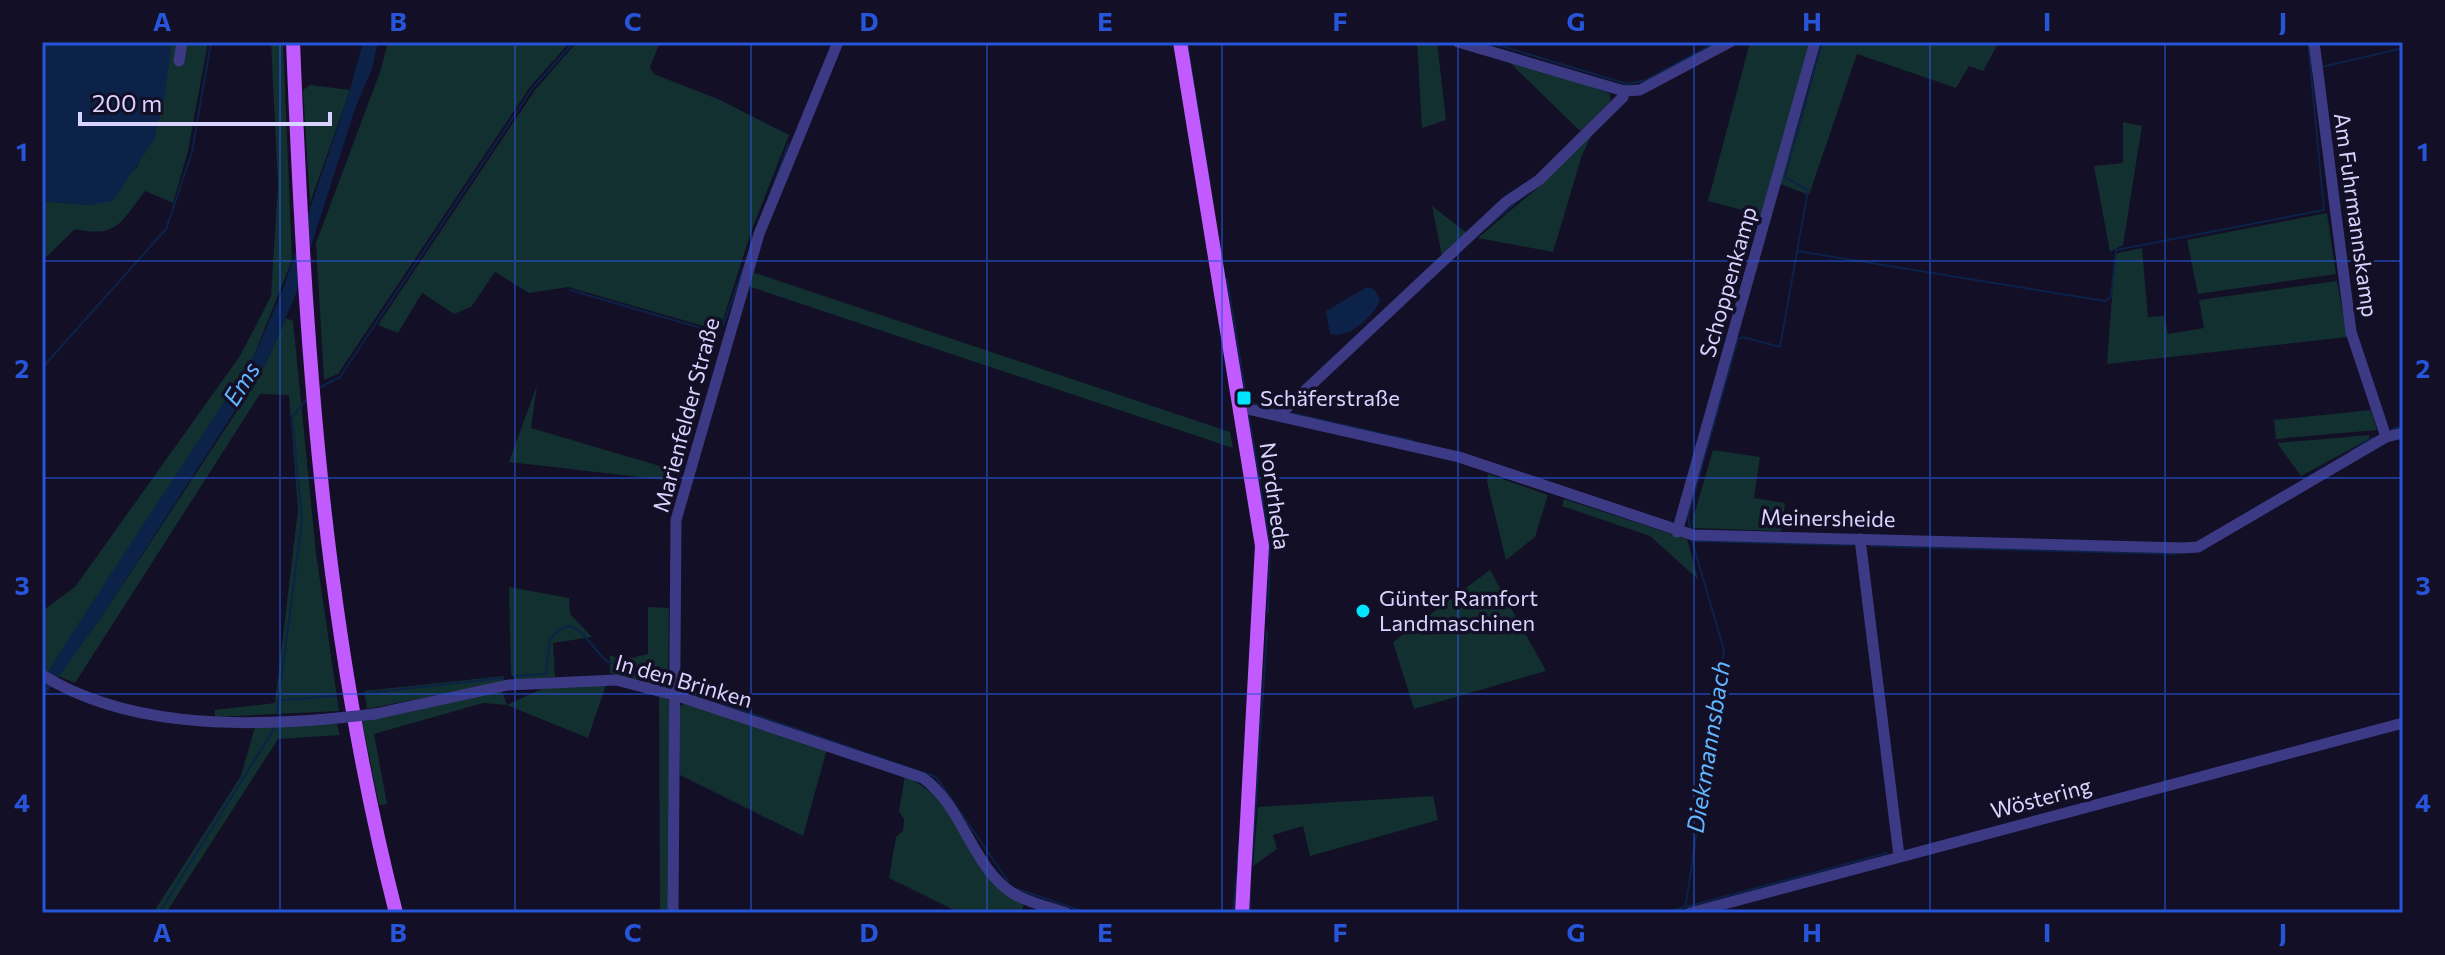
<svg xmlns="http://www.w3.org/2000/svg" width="2445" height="955" viewBox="0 0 2445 955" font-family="Commissioner,sans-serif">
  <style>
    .green { fill: #12302f }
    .water { fill: #0c2248 }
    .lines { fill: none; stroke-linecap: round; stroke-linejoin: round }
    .stream { stroke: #0c2248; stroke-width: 2 }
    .minor { stroke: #3d3a85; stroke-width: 11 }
    .major { stroke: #c25bff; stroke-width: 14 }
    .minor-bridge { stroke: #3d3a85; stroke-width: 11 }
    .grid { fill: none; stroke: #2655da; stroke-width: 2; stroke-opacity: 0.55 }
    .poi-dot { fill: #00e5ff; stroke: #130f26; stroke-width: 3 }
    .labels { text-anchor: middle; stroke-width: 7; stroke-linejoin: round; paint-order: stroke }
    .street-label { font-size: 22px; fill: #d9d4ff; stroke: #130f26 }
    .poi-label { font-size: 22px; fill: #d9d4ff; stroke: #130f26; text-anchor: start }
    .water-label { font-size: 24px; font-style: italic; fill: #62b6ff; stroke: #130f26 }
    .neatline { fill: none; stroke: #2655da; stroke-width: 3 }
    .grid-label { font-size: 26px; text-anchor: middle; font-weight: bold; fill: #2655da }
  </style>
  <rect width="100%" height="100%" fill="#130f26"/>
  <!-- green -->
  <g class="green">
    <path d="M168 42H208L188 151 173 203 145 191C120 223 118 238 75 229L42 261V201L89 205 123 186 126 177 137 167 171 50Z"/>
    <path d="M271 42H283L292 260 253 358 48 672 42 669V611L75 587 240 356 271 296 278 185Z"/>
    <path d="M388 42H570L530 87 338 374 324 380 316 243 380 72Z"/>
    <path d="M577 42H660L650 67 654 74 720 100 789 135 751 232 722 323 707 327 568 287 529 293 495 272 471 307 454 314 422 293 398 333 378 325 535 90Z"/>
    <path d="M1417 42H1437L1446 120 1422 128Z"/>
    <path d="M1750 42H1810L1761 215 1708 201Z"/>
    <path d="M1823 42H1999L1983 71 1969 66 1956 88 1857 54 1809 195 1780 184Z"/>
    <path d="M1503 56 1609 93 1611 101 1580 131Z"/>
    <path d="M310 85 350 90 310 203 303 90Z"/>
    <path d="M2123 122 2142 126 2123 245 2110 252 2094 166 2123 163Z"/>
    <path d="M1592 134 1582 155 1553 252 1478 238 1542 184Z"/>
    <path d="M1432 206 1467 233 1442 256Z"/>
    <path d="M2327 213 2336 274 2198 294 2187 240Z"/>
    <path d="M2142 248 2148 317 2164 316 2168 334 2204 328 2199 300 2337 281 2347 337 2107 364 2115 257 2118 253Z"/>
    <path d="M752 272 1230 432 1233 448 748 286Z"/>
    <path d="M286 318 293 321 316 553 339 711 215 717V710L275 703 298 510 289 395 260 394 75 683 58 676 102 616 237 411 266 363Z"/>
    <path d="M537 385 531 428 670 469 666 480 509 462Z"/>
    <path d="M2371 410 2377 430 2276 439 2274 420Z"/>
    <path d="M2369 435V439L2301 476 2277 443Z"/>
    <path d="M1713 450 1760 457 1754 498 1785 503 1781 531 1693 528 1692 522Z"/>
    <path d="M1488 474 1548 495 1535 537 1506 560 1487 482Z"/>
    <path d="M1564 499 1687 539 1698 579 1650 536 1562 506Z"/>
    <path d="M1490 570 1546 671 1414 709 1393 642Z"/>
    <path d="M509 587 569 598 570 614 592 637 553 643 555 677 516 680 511 674Z"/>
    <path d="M648 607 669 608 668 685 663 689 610 673V655L623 660 648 654Z"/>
    <path d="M504 676 503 682 367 709 364 691Z"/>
    <path d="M607 682 588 738 507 705 483 703 374 734 387 804 379 805 362 721 502 691 507 705 546 687Z"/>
    <path d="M659 695 669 700V913H660Z"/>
    <path d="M687 703 827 749 803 836 680 775 678 707Z"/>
    <path d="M337 724 340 735 278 739 166 913H153L241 776 255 727Z"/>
    <path d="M905 775 936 795 994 881 1024 902 1022 913H960L889 878 896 837 903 831 904 819 899 811Z"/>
    <path d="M1433 796 1438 820 1310 856 1303 826 1273 835 1277 849 1253 866 1258 807Z"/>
  </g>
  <!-- water -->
  <g class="water">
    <path d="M42 42H168L171 50 165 93 154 140 113 201 89 205 42 201Z"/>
    <path d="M363 42H378L372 69 356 106 295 296 266 363 102 616 42 700V682L76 627 253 358 282 292 350 90Z"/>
    <path d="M1367 287 1374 289 1380 299C1376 315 1348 340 1330 334L1326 311Z"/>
  </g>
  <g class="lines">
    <!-- stream -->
    <g class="stream">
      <path d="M1187 42 1210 184"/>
      <path d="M1488 42 1627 84 1646 80 1717 42"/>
      <path d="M2322 67 2403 48"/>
      <path d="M1486 228 1520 199"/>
      <path d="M1797 251 2105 301 2111 297 2116 250 2324 210 2308 42"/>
      <path d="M1227 279 1247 402 1276 409"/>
      <path d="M570 290 708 330 723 325 788 145"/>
      <path d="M42 368 166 229 192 152 211 42"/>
      <path d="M321 387 340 377 532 89 574 42"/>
      <path d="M1291 413 1413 441"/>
      <path d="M1249 416 1270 545 1268 613"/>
      <path d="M2392 429 2403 426"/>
      <path d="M2351 451 2374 437"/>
      <path d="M1690 529 1688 516 1738 339 1743 337 1780 347 1808 190 1785 177 1822 42"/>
      <path d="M1871 546 2176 554"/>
      <path d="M515 676 546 674 550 639 562 628 571 626 581 632 605 660 665 685"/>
      <path d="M683 690 936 777 1008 881"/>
      <path d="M358 694 503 678"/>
      <path d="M282 700 336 696"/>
      <path d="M277 712 302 520 292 417 307 399"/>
      <path d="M1252 861 1267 631"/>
      <path d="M1237 864 1239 844"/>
      <path d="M1017 889 1088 913"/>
      <path d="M1685 910 1724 650 1692 541 1852 545"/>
      <path d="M159 913 274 729"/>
      <path d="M1233 913 1237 873"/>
      <path d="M1250 913V890"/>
      <path d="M1663 913 1887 853"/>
    </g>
    <!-- minor -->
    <g class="minor">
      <path d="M1458 42 1624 91 1640 90 1730 42"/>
      <path d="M2314 42 2351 332 2386 437"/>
      <path d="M179 61 182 42"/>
      <path d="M1239 407 1459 457 1693 535 2183 548 2198 547 2386 437 2403 433"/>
      <path d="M1279 415 1506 202 1539 180 1623 97 1624 91"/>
      <path d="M1677 532 1815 42"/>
      <path d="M1860 539 1899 856"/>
      <path d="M42 675C125 726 234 727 328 719"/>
      <path d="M375 714 508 685 616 680 678 696 923 778C963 806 972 868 1014 894 1029 903 1049 907 1066 913"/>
      <path d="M673 913 676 520 759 234 838 42"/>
      <path d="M1690 913 2403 723"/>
    </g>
    <!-- major -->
    <g class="major">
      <path d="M293 42C305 339 322 624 396 913"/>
      <path d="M1180 42 1262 546 1242 913"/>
    </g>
    <!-- minor-bridge -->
    <path class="minor-bridge" d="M328 719 375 714"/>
  </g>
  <!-- grid -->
  <path class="grid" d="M280 42V913M515 42V913M751 42V913M987 42V913M1222 42V913M1458 42V913M1694 42V913M1930 42V913M2165 42V913M42 261H2403M42 478H2403M42 694H2403"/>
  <!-- markers -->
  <g class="poi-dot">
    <rect x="1236" y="390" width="16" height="16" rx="4"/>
    <circle cx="1363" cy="611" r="8"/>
  </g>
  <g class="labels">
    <!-- street labels -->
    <g class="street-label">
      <text transform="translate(2356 215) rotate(82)" y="8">Am Fuhrmannskamp</text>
      <text transform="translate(1728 282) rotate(-74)" y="8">Schoppenkamp</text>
      <text transform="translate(686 415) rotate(-75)" y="8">Marienfelder Straße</text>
      <text transform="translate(1275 496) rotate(82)" y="8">Nordrheda</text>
      <text transform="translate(1828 518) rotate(1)" y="8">Meinersheide</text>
      <text transform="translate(684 681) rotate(16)" y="8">In den Brinken</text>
      <text transform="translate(2041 798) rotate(-15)" y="8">Wöstering</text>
    </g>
    <!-- poi labels -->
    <g class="poi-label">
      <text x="1260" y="406">Schäferstraße</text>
      <text x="1379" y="606">Günter Ramfort<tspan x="1379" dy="25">Landmaschinen</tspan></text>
    </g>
    <!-- water labels -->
    <g class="water-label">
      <text transform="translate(242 384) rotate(-58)" y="8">Ems</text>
      <text transform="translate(1709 747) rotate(-81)" y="8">Diekmannsbach</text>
    </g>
  </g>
  <!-- border -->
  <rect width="2445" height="955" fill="none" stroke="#130f26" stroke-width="88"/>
  <!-- scale -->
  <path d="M80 112v12h250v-12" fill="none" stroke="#d9d4ff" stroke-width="4"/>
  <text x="92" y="112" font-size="24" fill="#d9d4ff" stroke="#130f26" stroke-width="6" paint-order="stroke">200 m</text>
  <rect x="44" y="44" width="2357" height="867" class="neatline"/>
  <g class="grid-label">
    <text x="162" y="31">A</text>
    <text x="398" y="31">B</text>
    <text x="633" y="31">C</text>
    <text x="869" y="31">D</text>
    <text x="1105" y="31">E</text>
    <text x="1340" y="31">F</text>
    <text x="1576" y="31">G</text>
    <text x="1812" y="31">H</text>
    <text x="2047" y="31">I</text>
    <text x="2283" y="31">J</text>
    <text x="22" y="161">1</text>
    <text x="2423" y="161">1</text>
    <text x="22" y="378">2</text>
    <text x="2423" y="378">2</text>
    <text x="22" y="595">3</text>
    <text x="2423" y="595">3</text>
    <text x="22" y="812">4</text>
    <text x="2423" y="812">4</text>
    <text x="162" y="942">A</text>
    <text x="398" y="942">B</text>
    <text x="633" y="942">C</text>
    <text x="869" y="942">D</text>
    <text x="1105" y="942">E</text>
    <text x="1340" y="942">F</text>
    <text x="1576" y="942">G</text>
    <text x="1812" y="942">H</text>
    <text x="2047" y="942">I</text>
    <text x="2283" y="942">J</text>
  </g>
</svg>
